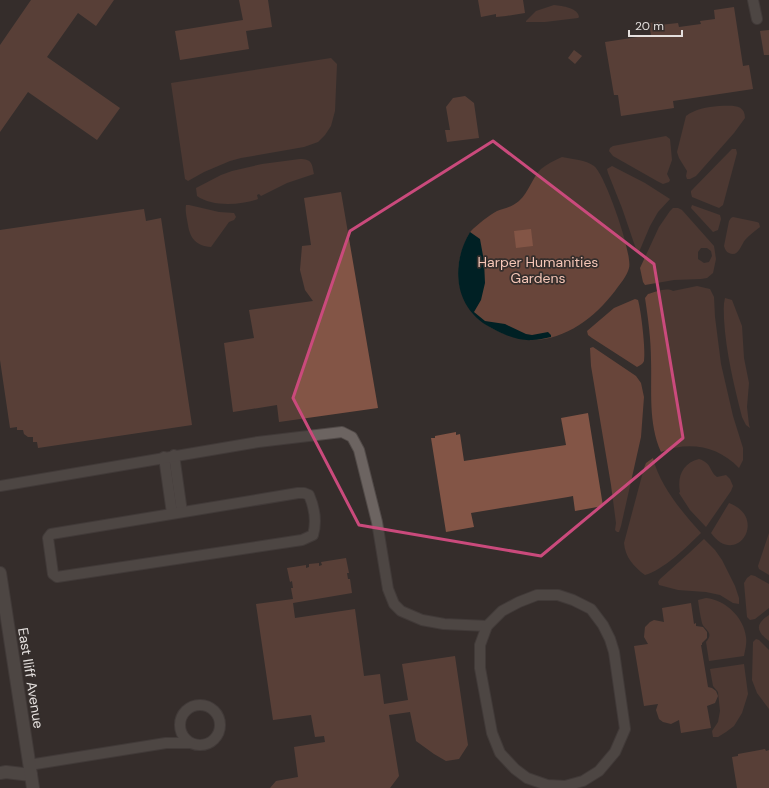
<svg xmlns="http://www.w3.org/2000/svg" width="769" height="788" viewBox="0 0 769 788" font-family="'DM Sans',sans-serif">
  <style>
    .green { fill: #68453a; fill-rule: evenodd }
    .water { fill: #002024 }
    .building { fill: #835546 }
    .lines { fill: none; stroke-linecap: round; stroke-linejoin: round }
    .lane-casing { stroke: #514a48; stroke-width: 12 }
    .street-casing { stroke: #514a48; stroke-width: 14 }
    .secondary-casing { stroke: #514a48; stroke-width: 14 }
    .lane { stroke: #6c6461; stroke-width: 10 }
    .street { stroke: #6c6461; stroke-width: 12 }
    .secondary { stroke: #6c6461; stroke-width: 12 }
    .marked { fill: none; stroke: #ca4a7c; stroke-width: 3; stroke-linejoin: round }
    .labels { text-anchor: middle; stroke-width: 3.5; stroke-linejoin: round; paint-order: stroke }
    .park-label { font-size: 14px; fill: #f5c6b7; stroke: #352e2c }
    .street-label { font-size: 14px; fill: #e4dfdd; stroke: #352e2c }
  </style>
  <rect width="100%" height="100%" fill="#352e2c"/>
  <!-- green -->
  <g class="green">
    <path d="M554 5C563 6 578 8 579 17L578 18 545 22H526V21L536 11Z"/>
    <path d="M331 58 337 64 335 111 331 126 325 135 318 142 304 147 241 158 230 161 204 172 188 181 185 179 171 83Z"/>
    <path d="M719 106C730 106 745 103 745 118L734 133 696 176 690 179H687L686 176 687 171 679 158 677 152 686 116C695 109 707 107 719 106Z"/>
    <path d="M666 136 670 139 672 160 667 174 670 180 669 182 663 184 657 181 613 156 609 151 610 148 613 146Z"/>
    <path d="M732 149H736L737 153 723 205 719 208 692 197 691 193V191Z"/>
    <path d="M562 157C572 159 586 160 594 166 605 174 633 255 629 268 627 276 620 284 615 291 595 317 566 340 532 340 522 340 514 337 505 334 470 322 449 287 462 251 464 245 467 236 471 231 478 224 488 216 497 211 505 208 512 207 519 201 529 192 532 178 541 169 547 164 555 160 562 157Z"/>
    <path d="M300 159C312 159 312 164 314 174L287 183 261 196 259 194 257 195 258 199C241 205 212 207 197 196L196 188 221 175 232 171 262 164Z"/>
    <path d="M612 166 645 183 670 199 658 212 650 226 639 252H637L622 208 608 173 607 169Z"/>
    <path d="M186 205H189L219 212 234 213 236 217 234 220 229 222 211 247C196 246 190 238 188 225 187 218 185 212 186 205Z"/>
    <path d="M692 205 720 215 721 219 718 230 713 232 691 208Z"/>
    <path d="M673 208H678L682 210 714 246 716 259 713 273 707 278 701 279 674 280 645 285 643 282 640 268 659 227 670 211ZM701 248H707L711 251 712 256 709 262 704 263 698 259V252Z"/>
    <path d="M733 217 757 222 759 223 760 227C755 231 749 235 745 240 741 245 738 258 729 253 726 252 725 249 724 246L729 221 731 218Z"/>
    <path d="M697 286 710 289 714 297 715 317 721 364 733 416 743 448V460L739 468C718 446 689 441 661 452 648 423 652 390 651 360 651 339 648 318 645 298L648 294C655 292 666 287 673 291Z"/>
    <path d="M725 298 732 300 742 326 744 358 749 383 747 407 749 425 750 428 746 425 742 417C734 385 726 353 724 319 724 312 723 305 725 298Z"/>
    <path d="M635 299 638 300C641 310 646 351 644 361 643 364 640 365 637 367L592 338 588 335 587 331 614 308Z"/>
    <path d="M593 347 636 376 641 383 644 397 641 437 621 526 619 532H617L615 530 616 523 611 485 591 366 590 348Z"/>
    <path d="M653 458C660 486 682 512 701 533 688 546 662 571 645 575 634 567 625 557 624 543L644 468 646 463Z"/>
    <path d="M699 459C712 463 709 471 717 477L726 475 730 479 733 486 731 491 706 527 690 510 679 493 680 492C677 476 683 463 699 459Z"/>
    <path d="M729 503C769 518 736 568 711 533Z"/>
    <path d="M769 533V575L759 569 758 566Z"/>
    <path d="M704 539 715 550 722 560 735 586 739 598V604L733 603 720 595 706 592 678 590 659 585 658 582 660 579 688 554Z"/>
    <path d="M751 575 755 576 769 584V608L755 619 750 620 747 617 744 583 747 578Z"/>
    <path d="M706 598C726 600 744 618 746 637 747 644 745 650 744 656L709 661 706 642C715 632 704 630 702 623 700 615 699 607 698 600Z"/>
    <path d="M769 615V641C756 631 755 624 769 615Z"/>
    <path d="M756 639 759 640 769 650V709L757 693 752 680 753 642Z"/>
    <path d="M744 664 748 694 742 713 734 726 726 732 718 737H713L712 731 718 722 720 711 718 692 713 686 710 669Z"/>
  </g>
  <!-- water -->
  <path class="water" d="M470 232 480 239 484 261 485 283 481 300 474 312 485 321 505 324 526 334 532 335 548 332 551 335V337C545 338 538 340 532 340 521 341 507 336 497 331 492 328 487 326 483 323 453 301 452 262 470 232Z"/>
  <!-- building -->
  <g class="building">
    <path d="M31 0H114L96 26 78 13 47 57 120 108 97 140 28 92 0 132V45Z"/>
    <path d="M239 0H268L272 27 246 31 249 49 180 60 175 31 243 20Z"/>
    <path d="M478 0H523L525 13 506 16 496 17V14L481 17Z"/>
    <path d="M734 7 743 66 749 65 753 89 673 101 674 108 621 116 618 95H614L605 42 651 35 649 23 660 22V25L678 23 679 27 701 24 700 21 715 19 714 10Z"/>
    <path d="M769 30V55H764L760 31Z"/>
    <path d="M574 50 582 56 575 64 568 58Z"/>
    <path d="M465 96 474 103 479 138 447 142 445 130H450L446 107 453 98Z"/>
    <path d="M341 192 378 408 279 422 277 405 233 412 224 343 254 338 249 310 313 301 305 290 300 270 302 246 311 245 304 198Z"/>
    <path d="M144 209 146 221 161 218 192 425 38 448 37 442H33V437H28L24 434 23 430H17V427L10 428 0 360V230Z"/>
    <path d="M531 229 533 246 516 248 514 231Z"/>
    <path d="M588 413 603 506 575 511 573 496 568 497 471 513 474 527 446 532 431 438H435V436L456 432V435L460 434 464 461 566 445 561 418Z"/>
    <path d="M346 558 349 573H347L348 579H350L352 593 293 603 295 618 355 609 364 676 380 674 384 704 408 700 402 664 455 656 468 745 459 759 446 761 434 754 416 741 410 712 389 715 399 776 390 788H270L276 781 298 777 294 747 325 742 324 736 315 737 311 715 273 720 256 604 293 599 291 588H293L292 581 290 582 287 568 306 565V568L309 567V564L319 563V566L322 565 321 562Z"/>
    <path d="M691 603 694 624 696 623V626L703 627 707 632V638L702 643V645H701L708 687 712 688 716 691 718 696 715 703 707 706 711 728 681 733 679 720 671 724 663 722 659 719 656 710 658 704 644 706 634 646 648 644 644 637 645 627 650 622 654 620 664 622 662 608Z"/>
    <path d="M765 749 766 751 769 750V788H737L732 757 738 756V754Z"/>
  </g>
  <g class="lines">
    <!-- lane casing -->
    <g class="lane-casing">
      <g id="lane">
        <path d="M753 0 757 19"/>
        <path d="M174 455 182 512"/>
        <path d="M164 457 172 513"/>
        <path d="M0 486 258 442 342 432 352 437 359 450 377 522 388 589 394 604 401 611 422 620 444 624 487 626"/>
        <path d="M298 493H304L309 495C315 509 317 521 313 535L302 540 57 577 53 574 48 538 51 534Z"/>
        <path d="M537 595H558L573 600 591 609 603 625 610 639 614 652 625 729 615 752 599 771 583 781 565 786 547 785 527 778 515 769 500 753 492 733 480 668V645L487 626 502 611 519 602Z"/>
        <circle cx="200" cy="725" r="20"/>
        <path d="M29 765 166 743H190"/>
      </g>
    </g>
    <!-- street casing -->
    <g class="street-casing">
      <path id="street" d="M0 773 6 772 31 775"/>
    </g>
    <!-- secondary casing -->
    <g class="secondary-casing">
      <path id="secondary" d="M0 573 33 788"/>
    </g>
    <!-- lane -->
    <use href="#lane" class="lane"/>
    <!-- street -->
    <use href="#street" class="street"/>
    <!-- secondary -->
    <use href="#secondary" class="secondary"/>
  </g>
  <!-- marked area -->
  <path d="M0 0H769V788H0ZM493 141 654 264 683 438 541 556 359 525 293 398 350 231Z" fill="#352e2c" fill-opacity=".55" fill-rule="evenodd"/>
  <path class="marked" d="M493 141 654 264 683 438 541 556 359 525 293 398 350 231Z"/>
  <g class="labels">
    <!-- park labels -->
    <g class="park-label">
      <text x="538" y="267">Harper Humanities<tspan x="538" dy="16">Gardens</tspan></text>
    </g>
    <!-- street labels -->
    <g class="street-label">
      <text transform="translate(31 678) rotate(81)" y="5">East Iliff Avenue</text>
    </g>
  </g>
  <!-- scale -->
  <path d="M629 30v6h53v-6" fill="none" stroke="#e4dfdd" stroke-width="2"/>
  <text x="635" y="30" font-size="12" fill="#e4dfdd" stroke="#352e2c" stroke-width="3" paint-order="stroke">20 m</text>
</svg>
